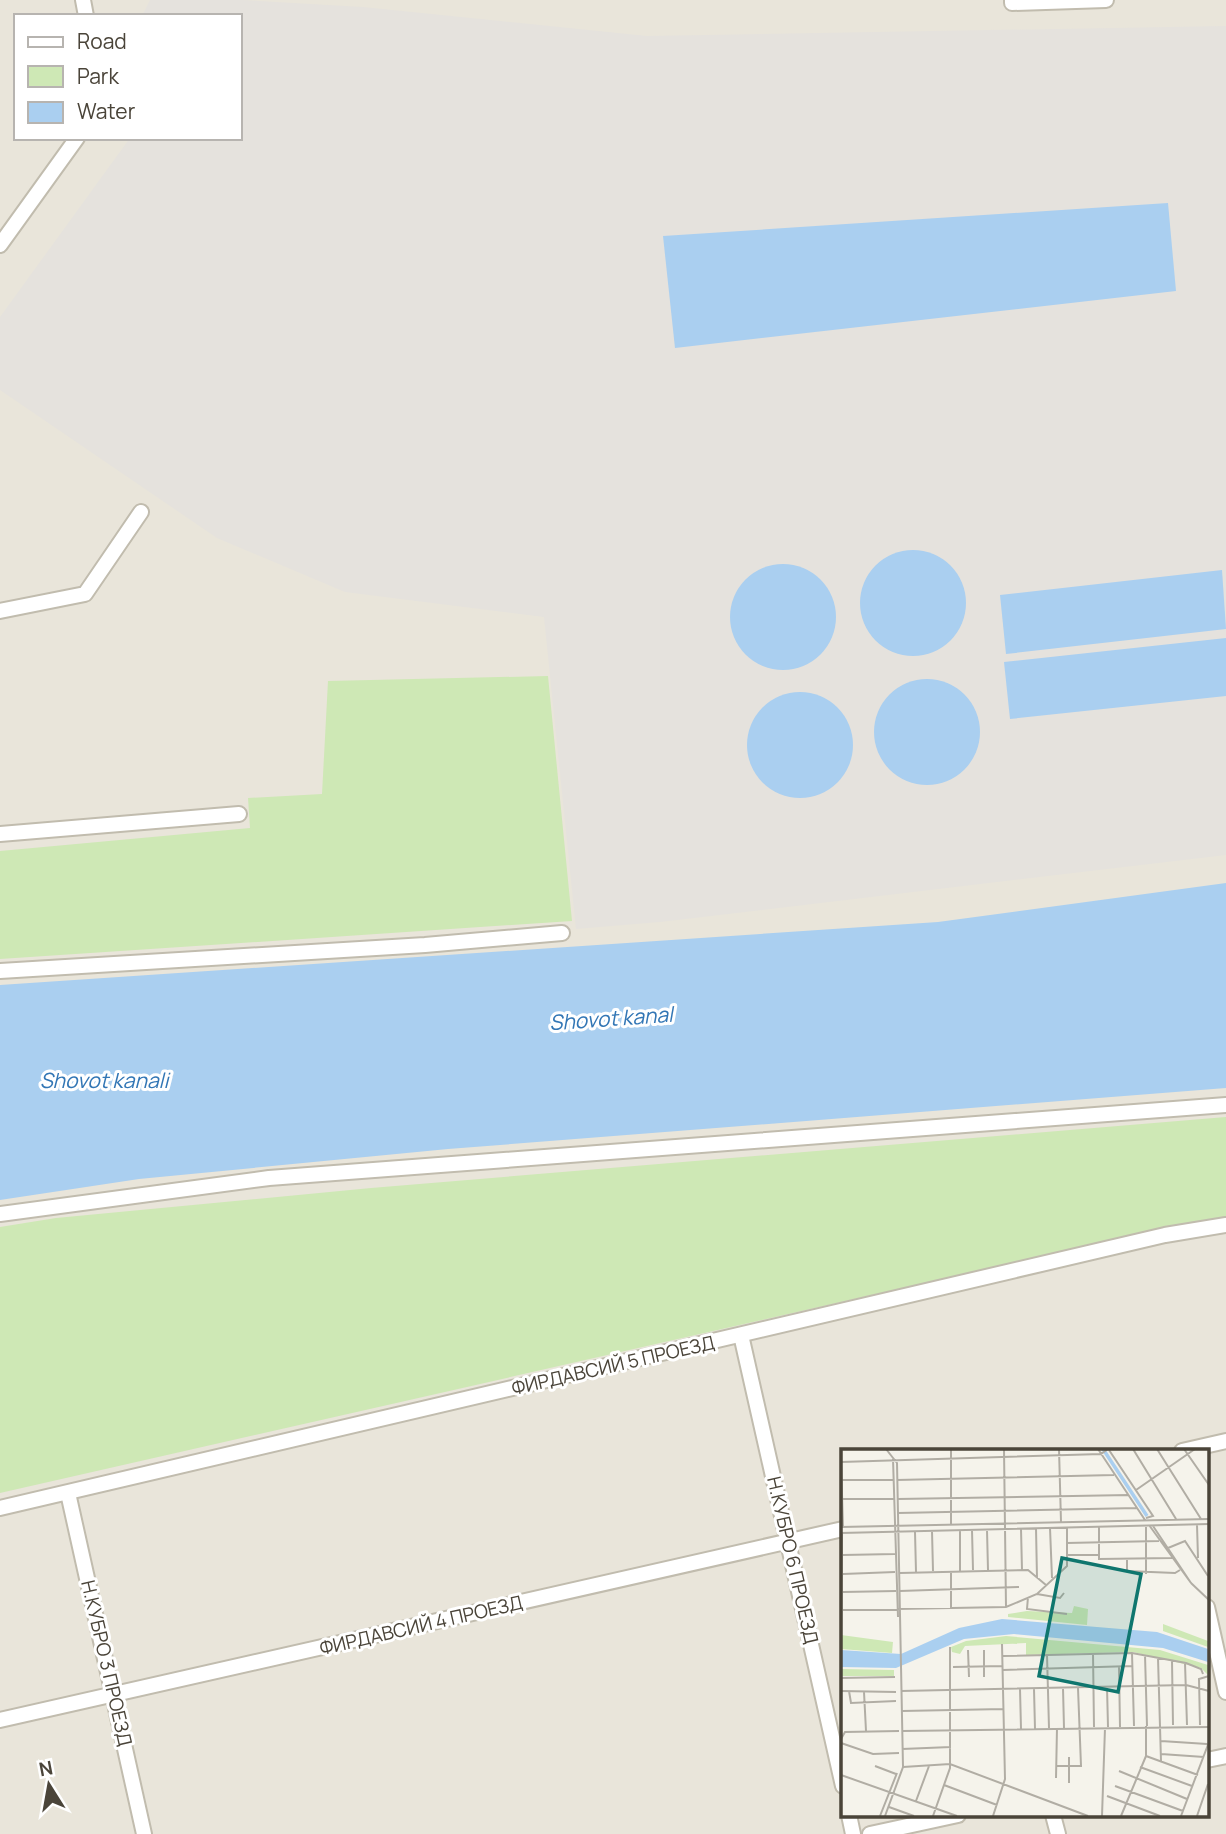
<svg xmlns="http://www.w3.org/2000/svg" width="1226" height="1834" viewBox="0 0 1226 1834" font-family="Manrope,sans-serif">
  <style>
    .residential { fill: #e9e5da; fill-rule: evenodd }
    .industrial { fill: #e5e2dd }
    .green { fill: #cee8b5 }
    .water { fill: #aacff0 }
    .lines { fill: none; stroke-linecap: round; stroke-linejoin: round }
    .street-casing { stroke: #c1bcae; stroke-width: 18 }
    .street { stroke: #fff; stroke-width: 14 }
    .labels { text-anchor: middle; stroke-width: 6; stroke-linejoin: round; paint-order: stroke }
    .street-label { font-size: 19px; fill: #4a4439; stroke: #fff }
    .water-label { font-size: 21px; font-style: italic; fill: #3276b5; stroke: #fff }
    .inset-river { fill: none; stroke: #aacff0; stroke-width: 3.5 }
    .inset-road { fill: none; stroke: #b1ada4; stroke-width: 2 }
    .view { fill: #0f766e; fill-opacity: 0.15; stroke: #0f766e; stroke-width: 3.5 }
    .inset-edge { fill: none; stroke: #4a4439; stroke-width: 3.5 }
  </style>
  <rect width="100%" height="100%" fill="#f5f3eb"/>
  <!-- residential -->
  <path class="residential" d="M0 0H1226V1834H0ZM16 16H240V138H16ZM843 1451H1207V1815H843Z"/>
  <!-- industrial -->
  <path class="industrial" d="M150 0H243L363 7 647 36 1226 26V855L660 922 576 929 544 617 345 592 217 538 0 390V317L130 138H240V16H142Z"/>
  <!-- green -->
  <g class="green">
    <path d="M548 676 572 921 0 959V851L250 828 248 798 322 794 328 681Z"/>
    <path d="M1226 1117V1217L1193 1222 0 1493V1227L56 1218 371 1188Z"/>
  </g>
  <!-- water -->
  <g class="water">
    <path d="M1168 203 1176 291 675 348 663 236Z"/>
    <circle cx="913" cy="603" r="53"/>
    <circle cx="783" cy="617" r="53"/>
    <path d="M1222 570 1226 629 1006 654 1000 595Z"/>
    <path d="M1226 638V696L1010 719 1004 662Z"/>
    <circle cx="927" cy="732" r="53"/>
    <circle cx="800" cy="745" r="53"/>
    <path d="M1226 883V1088L448 1149 139 1179 0 1200V985L938 922Z"/>
  </g>
  <g class="lines">
    <!-- street casing -->
    <g class="street-casing">
      <g id="street">
        <path d="M83 0 86 16"/>
        <path d="M1012 0V3L1106 0"/>
        <path d="M0 245 77 138"/>
        <path d="M0 611 85 594 141 512"/>
        <path d="M0 834 239 814"/>
        <path d="M0 971 425 945 562 933"/>
        <path d="M0 1214 269 1178 1226 1105"/>
        <path d="M741 1335 843 1786"/>
        <path d="M1182 1451 1226 1441"/>
        <path d="M68 1493 144 1834"/>
        <path d="M0 1508 1165 1235 1226 1225"/>
        <path d="M1207 1607 1226 1692"/>
        <path d="M0 1720 843 1529"/>
        <path d="M1207 1760 1226 1756"/>
        <path d="M849 1815 853 1834"/>
        <path d="M1053 1815 1058 1834"/>
        <path d="M870 1834 958 1815"/>
      </g>
    </g>
    <!-- street -->
    <use href="#street" class="street"/>
  </g>
  <g class="labels">
    <!-- street labels -->
    <g class="street-label">
      <text transform="translate(613 1365) rotate(-13)" y="7">ФИРДАВСИЙ 5 ПРОЕЗД</text>
      <text transform="translate(793 1560) rotate(77)" y="7">Н.КУБРО 6 ПРОЕЗД</text>
      <text transform="translate(421 1625) rotate(-13)" y="7">ФИРДАВСИЙ 4 ПРОЕЗД</text>
      <text transform="translate(107 1663) rotate(77)" y="7">Н.КУБРО 3 ПРОЕЗД</text>
    </g>
    <!-- water labels -->
    <g class="water-label">
      <text transform="translate(611 1019) rotate(-4)" y="7">Shovot kanal</text>
      <text x="104" y="1088">Shovot kanali</text>
    </g>
  </g>
  <!-- overview -->
  <g transform="translate(841 1449)">
    <rect width="368" height="368" fill="#f5f3eb"/>
    <path d="M233 157 247 160 246 176 167 168V165L186 162 231 164ZM322 175 367 192V198L322 182ZM0 186 52 193 51 204 0 200ZM165 187 319 201 367 216V226L360 219 292 203 185 206V194L124 197 119 205 111 203 110 198 125 192ZM0 220 53 221V227H0Z" fill="#cee8b5"/>
    <path d="M161 170 316 183 367 200V213L322 199 173 185 123 190 55 219 0 218V201L60 205 118 179Z" fill="#aacff0"/>
    <path class="inset-river" d="M262 0 306 67"/>
    <path class="inset-road" d="M110 0V75M163 0 165 158M218 0 220 73M257 0 304 71M292 0 335 70M316 0 360 70M343 0 368 36M268 1 312 67 305 69M52 10 57 168M0 13 260 5 267 0M0 13 2 78M1 31H52M56 31 273 26M295 41 354 0M1 50H53M57 50 288 46M57 64 296 59M305 76V125M308 76 350 134 312 77M356 76 357 109M0 78 368 70M258 78V110L331 109M195 79 196 129M209 79 211 129M180 80 181 121M131 81 132 121M146 81 147 121M91 82 92 122M119 82V122M74 83 75 123M0 84 368 75M226 94 318 92M327 99 344 92 367 127M2 106 54 105M226 106H258M286 110V122L334 124 339 121M59 124 187 121 205 136M2 125 54 123M350 134 368 151M59 142 178 138M2 143 55 142M196 145 219 149 223 144M187 148 186 160 226 165M110 159V122M2 161 165 158 196 145 226 117V79M0 182 1 84M127 201 128 228M143 201V228M252 204 253 278M291 204 293 277M206 206 208 279M304 206 306 277M162 207 291 204 345 214 360 220 362 225M317 209 320 312M331 212 332 276M344 214 346 276M278 217 279 278M112 218 162 217M162 221 291 217M0 229 54 228M266 238 267 278M222 239 223 279M237 239 240 317M179 240 180 280M193 240 194 280M0 242 55 243M8 242 10 254 55 252M60 242 345 236 368 242M23 243 25 282M61 262 163 260M359 276 358 230 368 227M61 282 368 278M0 290 4 283 58 282M320 292 366 295M0 294 32 305 58 304M61 300 110 298M320 305 363 308M305 307 357 326M228 308V334M34 317 55 325M215 317H241M62 318 109 315 247 367M299 318 351 337M278 322 346 350M0 326 116 367M215 329 216 279M103 336 156 356M274 337 342 362M266 347 319 367M75 352 88 317M48 358 73 367M39 367 56 324M44 367 62 318 56 14 45 0M92 367 109 319V198M152 367 164 330 161 195M261 367 264 279M280 367 305 307V277M340 367 368 293M356 367 367 335"/>
    <path class="view" d="M221 109 300 125 277 243 198 227Z"/>
    <rect width="368" height="368" class="inset-edge"/>
  </g>
  <!-- legend -->
  <rect x="14" y="14" width="228" height="126" fill="#ffffff" stroke="#b7b4b0" stroke-width="2"/>
  <rect x="28" y="37" width="35" height="10" fill="#ffffff" stroke="#b7b4b0" stroke-width="2"/>
  <text x="77" y="49" font-size="21" fill="#4a4439">Road</text>
  <rect x="28" y="66" width="35" height="21" fill="#cee8b5" stroke="#b7b4b0" stroke-width="2"/>
  <text x="77" y="84" font-size="21" fill="#4a4439">Park</text>
  <rect x="28" y="102" width="35" height="21" fill="#aacff0" stroke="#b7b4b0" stroke-width="2"/>
  <text x="77" y="119" font-size="21" fill="#4a4439">Water</text>
  <!-- north arrow -->
  <g transform="translate(49 1785) rotate(349)" stroke="#ffffff" stroke-width="5" paint-order="stroke">
  <path d="M0-5L12 26L0 18L-12 26Z" fill="#4a4439"/>
  <text y="-10" font-size="19" font-weight="bold" text-anchor="middle" fill="#4a4439">N</text>
  </g>
</svg>
